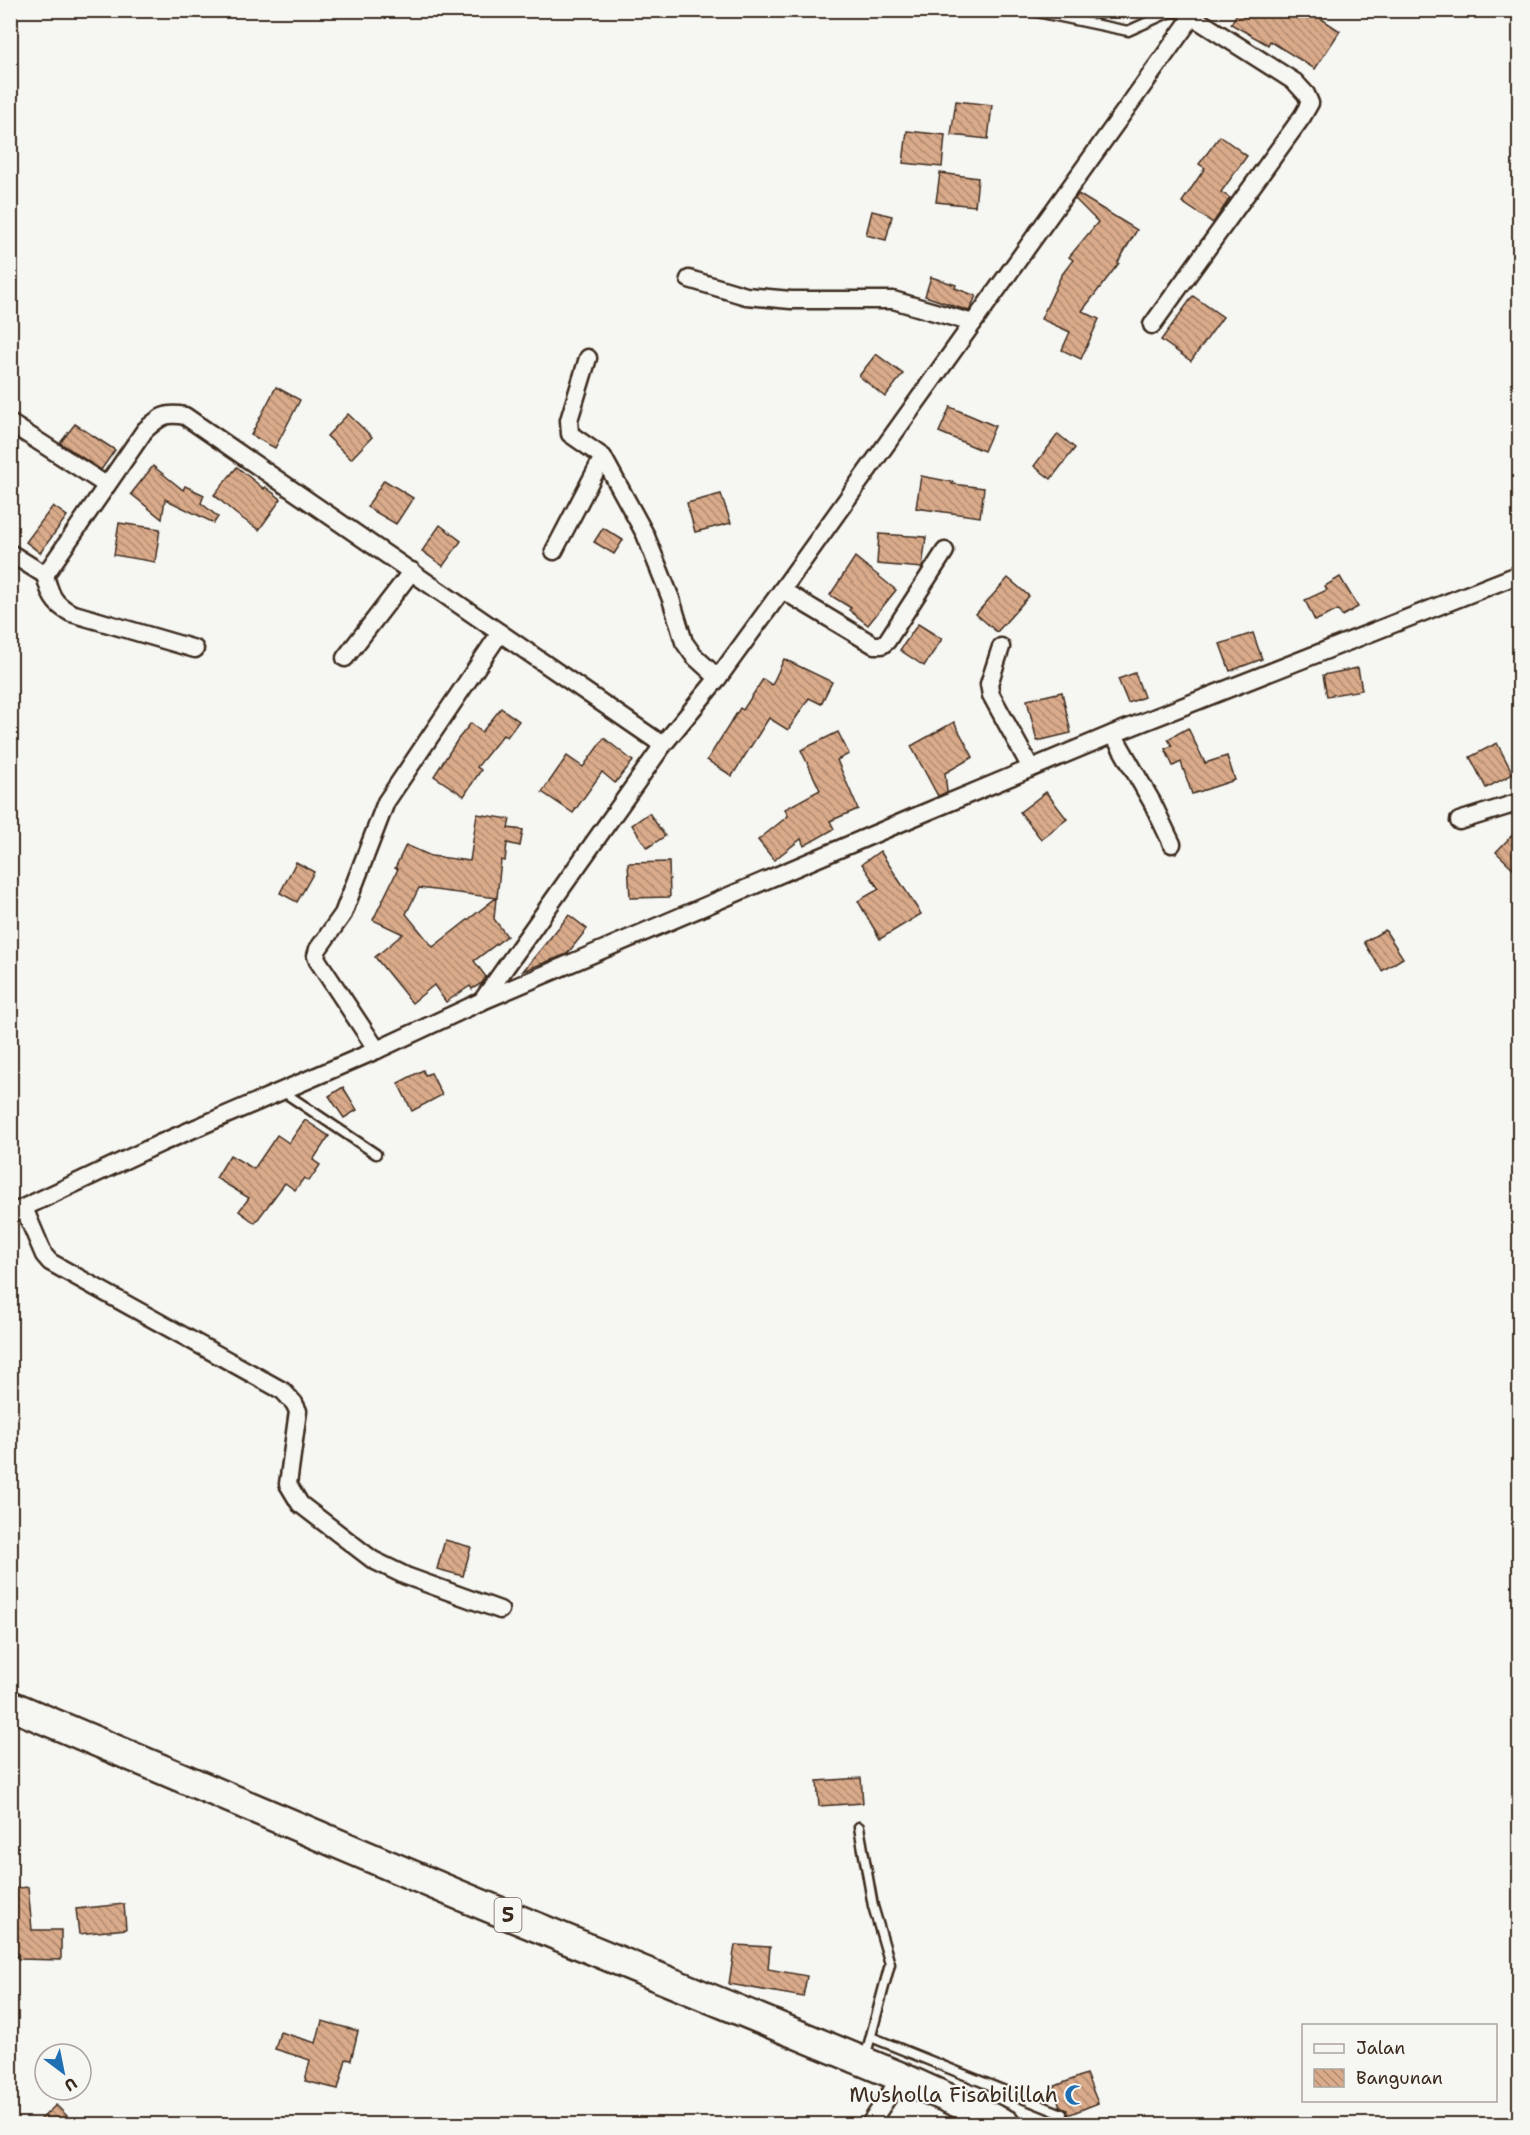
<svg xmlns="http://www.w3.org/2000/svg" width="1530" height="2135" viewBox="0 0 1530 2135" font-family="'Shantell Sans',sans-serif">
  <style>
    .building { fill: url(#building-back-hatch); stroke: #3b2a1e; stroke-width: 1.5 }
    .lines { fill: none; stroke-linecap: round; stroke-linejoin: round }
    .service-casing { stroke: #3b2a1e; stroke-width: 13 }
    .minor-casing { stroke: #3b2a1e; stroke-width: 21 }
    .trunk-casing { stroke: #3b2a1e; stroke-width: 33 }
    .service { stroke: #f6f6f2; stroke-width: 8 }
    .minor { stroke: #f6f6f2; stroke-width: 16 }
    .trunk { stroke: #f6f6f2; stroke-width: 28 }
    .labels { text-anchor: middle; stroke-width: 4.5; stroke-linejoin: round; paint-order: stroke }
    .shield { fill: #f6f6f2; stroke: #73675e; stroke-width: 1.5 }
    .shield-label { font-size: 20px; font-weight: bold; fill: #3b2a1e }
    .poi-label { font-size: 21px; fill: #3b2a1e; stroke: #f6f6f2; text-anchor: end }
  </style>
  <defs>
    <pattern id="building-back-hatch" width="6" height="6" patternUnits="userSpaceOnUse" patternTransform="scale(1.5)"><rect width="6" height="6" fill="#daab8b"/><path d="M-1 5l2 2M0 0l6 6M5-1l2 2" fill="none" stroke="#b28b71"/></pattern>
  </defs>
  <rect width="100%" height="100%" fill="#f6f6f2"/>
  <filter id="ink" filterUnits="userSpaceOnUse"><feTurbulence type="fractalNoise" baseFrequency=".0167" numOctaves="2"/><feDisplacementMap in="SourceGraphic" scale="12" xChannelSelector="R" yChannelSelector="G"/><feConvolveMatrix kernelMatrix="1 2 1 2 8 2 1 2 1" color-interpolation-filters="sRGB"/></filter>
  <g filter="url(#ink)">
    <!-- building -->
    <g class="building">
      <path d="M1239 10H1308L1340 31 1315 69 1270 41 1268 45 1231 24Z"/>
      <path d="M956 101 992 105 988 139 951 135Z"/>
      <path d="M907 131 945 135 942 167 903 163Z"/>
      <path d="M1220 136 1247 156 1221 192 1230 198 1213 223 1182 202 1205 168 1199 164Z"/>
      <path d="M940 173 978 178 975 206 936 202Z"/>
      <path d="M1078 194 1137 230 1118 262 1119 263 1082 311 1099 319 1081 359 1062 350 1070 332 1041 319 1061 276 1073 260 1069 257 1098 222 1075 199Z"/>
      <path d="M872 211 892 216 886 240 866 235Z"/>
      <path d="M931 277 956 285 955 288 976 296 969 311 925 296Z"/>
      <path d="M1193 296 1223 317 1191 361 1161 340Z"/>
      <path d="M876 354 903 374 885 397 859 376Z"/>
      <path d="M276 387 300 400 275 448 251 435Z"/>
      <path d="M950 407 995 426 984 451 939 432Z"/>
      <path d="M348 414 372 437 351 459 327 436Z"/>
      <path d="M75 424 115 450 101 470 60 443Z"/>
      <path d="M1058 434 1075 448 1051 479 1034 466Z"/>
      <path d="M153 466 183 490 185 486 204 495 201 503 218 517 214 523 165 499 162 519 131 494Z"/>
      <path d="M237 467 264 489 265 487 281 499 259 530 236 514 214 495Z"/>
      <path d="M921 476 953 482 952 484 984 488 980 517 916 508Z"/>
      <path d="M384 480 413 498 396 524 367 507Z"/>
      <path d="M721 494 731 523 695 532 687 503Z"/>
      <path d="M53 506 67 516 40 553 26 542Z"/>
      <path d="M119 523 160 529 155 562 114 555Z"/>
      <path d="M440 525 461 541 443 566 422 551Z"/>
      <path d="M603 528 623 540 614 554 594 542Z"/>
      <path d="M879 534 926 537 922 568 877 564Z"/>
      <path d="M855 557 896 590 868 625 849 610 851 608 830 595Z"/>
      <path d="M1340 577 1358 607 1342 616 1338 610 1315 621 1305 600 1327 590 1325 586Z"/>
      <path d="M1008 578 1029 596 997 632 976 614Z"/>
      <path d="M918 624 942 639 924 666 900 650Z"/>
      <path d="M1253 633 1262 659 1230 671 1220 644Z"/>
      <path d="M784 659 832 682 821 704 809 698 788 730 769 718 732 776 707 760 740 708 743 710 763 679 772 685Z"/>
      <path d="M1358 668 1362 690 1327 696 1323 675Z"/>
      <path d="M1135 673 1144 697 1128 703 1118 679Z"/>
      <path d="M1062 692 1071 733 1037 741 1027 700Z"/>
      <path d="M501 708 519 721 507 737 503 735 477 767 481 770 464 796 434 776 458 739 471 723 482 732Z"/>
      <path d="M954 722 973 757 945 773 947 792 938 796 911 746Z"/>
      <path d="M1188 728 1205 763 1227 756 1235 780 1192 794 1181 762 1173 766 1165 749 1172 746 1168 739Z"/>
      <path d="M838 732 849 754 837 760 858 809 830 821 834 829 804 846 801 839 774 860 758 840 788 816 785 809 820 790 801 750Z"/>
      <path d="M604 738 633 761 615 783 602 772 573 813 542 792 567 756 583 767Z"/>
      <path d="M1497 743 1513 774 1486 788 1470 757Z"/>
      <path d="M1046 792 1067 819 1041 839 1020 812Z"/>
      <path d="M649 813 665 836 647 848 632 825Z"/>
      <path d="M477 814 510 819 508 828 523 830 520 846 507 843 505 861 501 860 497 898 419 888 406 914 433 947 496 898 494 919 507 936 474 961 486 977 482 983 472 989 470 986 446 1002 434 985 412 1003 375 957 403 934 373 920 398 869 395 868 406 845 431 856 470 861Z"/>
      <path d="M1520 827V875L1496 852Z"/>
      <path d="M880 851 921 914 880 939 858 901 879 889 862 864Z"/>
      <path d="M296 862 314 872 297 902 280 893Z"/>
      <path d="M669 862 670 897 630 898 628 863Z"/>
      <path d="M569 915 587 929 567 954 523 971Z"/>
      <path d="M1385 930 1403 958 1382 971 1364 942Z"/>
      <path d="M423 1070 425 1075 431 1073 442 1095 412 1111 398 1083Z"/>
      <path d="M343 1087 357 1110 344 1118 329 1096Z"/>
      <path d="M305 1120 329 1136 313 1160 320 1165 309 1181 304 1178 295 1190 285 1183 255 1223 239 1211 249 1198 216 1178 230 1155 254 1169 277 1135 289 1143Z"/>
      <path d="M445 1540 471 1547 463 1576 437 1569Z"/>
      <path d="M861 1778 863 1803 819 1806 817 1781Z"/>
      <path d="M28 1887 32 1930H61V1960L18 1959V1956L10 1955V1889Z"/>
      <path d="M124 1904 126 1929 79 1934 76 1909Z"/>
      <path d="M735 1945 770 1947 768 1969 807 1976 803 1997 729 1984Z"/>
      <path d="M322 2021 358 2031 351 2060 346 2059 338 2089 305 2081 310 2060 275 2049 280 2032 316 2043Z"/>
      <path d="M1086 2074 1098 2103 1068 2115 1067 2110 1060 2106 1053 2087Z"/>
      <path d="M56 2105 75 2124H36Z"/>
    </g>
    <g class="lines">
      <!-- service casing -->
      <g class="service-casing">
        <g id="service">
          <path d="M1027 10 1128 31 1168 13 1176 12 1193 17"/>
          <path d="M282 1091 376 1154"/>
          <path d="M859 1827 873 1906 890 1964 865 2058"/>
          <path d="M871 2037 1062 2114"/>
        </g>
      </g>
      <!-- minor casing -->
      <g class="minor-casing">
        <g id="minor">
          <path d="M689 279 746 296 791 300H893L973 323"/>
          <path d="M1152 325 1302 117 1310 103 1306 94 1295 82 1193 17"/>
          <path d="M588 358 569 420 570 434 603 457 645 534 671 599 684 642 694 656 718 678"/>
          <path d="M10 423 106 485"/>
          <path d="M554 551 603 457"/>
          <path d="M10 553 45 575 145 430C160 417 165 412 185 416L663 745"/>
          <path d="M45 575C50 594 53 604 71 613L195 649"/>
          <path d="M782 590 874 645H882L887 641 945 551"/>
          <path d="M1001 647 989 684 991 695 1031 768"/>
          <path d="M345 658 412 571"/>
          <path d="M1113 734 1152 802 1172 844"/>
          <path d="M1459 821 1520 802"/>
          <path d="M481 1002 663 745 718 678 782 590 1197 10"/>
          <path d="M377 1050 318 961 316 956 318 949 343 914 386 802 500 633"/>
          <path d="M24 1208 44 1255 50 1262 283 1391 294 1403 298 1411 288 1484 300 1504 373 1560 406 1576 500 1610"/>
          <path d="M10 1214 161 1143 377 1050 480 1002 912 818 1113 734 1520 574"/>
          <path d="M870 2124 901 2077"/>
        </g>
      </g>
      <!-- trunk casing -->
      <g class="trunk-casing">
        <path id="trunk" d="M10 1705 459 1895 901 2077 1005 2124"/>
      </g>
      <!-- service -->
      <use href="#service" class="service"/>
      <!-- minor -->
      <use href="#minor" class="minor"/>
      <!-- trunk -->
      <use href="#trunk" class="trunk"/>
    </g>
  </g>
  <!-- icons -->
  <defs>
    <g id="mosque-bare" transform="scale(1.62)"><path d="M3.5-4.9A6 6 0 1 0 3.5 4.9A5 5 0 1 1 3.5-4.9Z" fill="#1f6fb2" stroke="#f6f6f2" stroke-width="2.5" paint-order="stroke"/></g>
  </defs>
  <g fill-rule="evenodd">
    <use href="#mosque-bare" x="1075" y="2095"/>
  </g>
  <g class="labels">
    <!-- shield labels -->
    <rect class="shield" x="494.5" y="1898" width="27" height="34" rx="4.5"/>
    <g class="shield-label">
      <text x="508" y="1922">5</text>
    </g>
    <!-- poi labels -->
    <g class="poi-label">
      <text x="1058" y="2102">Musholla Fisabilillah</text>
    </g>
  </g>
  <!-- margin -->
  <rect width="1530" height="2135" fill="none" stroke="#f6f6f2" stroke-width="36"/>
  <rect x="18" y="18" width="1494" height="2099" fill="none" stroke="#3b2a1e" stroke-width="2" filter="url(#ink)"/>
  <!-- legend -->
  <rect x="1302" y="2024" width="195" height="78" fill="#f6f6f2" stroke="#aba49d" stroke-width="1.5"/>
  <rect x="1314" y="2044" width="30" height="9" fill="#f6f6f2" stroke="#aba49d" stroke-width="1.5"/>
  <text x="1356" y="2054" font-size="18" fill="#3b2a1e">Jalan</text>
  <rect x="1314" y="2069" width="30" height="18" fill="url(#building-back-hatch)" stroke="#aba49d" stroke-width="1.5"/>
  <text x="1356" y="2084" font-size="18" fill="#3b2a1e">Bangunan</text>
  <!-- north arrow -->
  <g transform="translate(63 2072) rotate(148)"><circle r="28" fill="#f6f6f2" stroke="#aba49d" stroke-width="1.5"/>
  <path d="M0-4.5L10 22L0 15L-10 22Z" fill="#1f6fb2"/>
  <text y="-9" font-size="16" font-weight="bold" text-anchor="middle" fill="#3b2a1e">U</text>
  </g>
</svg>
